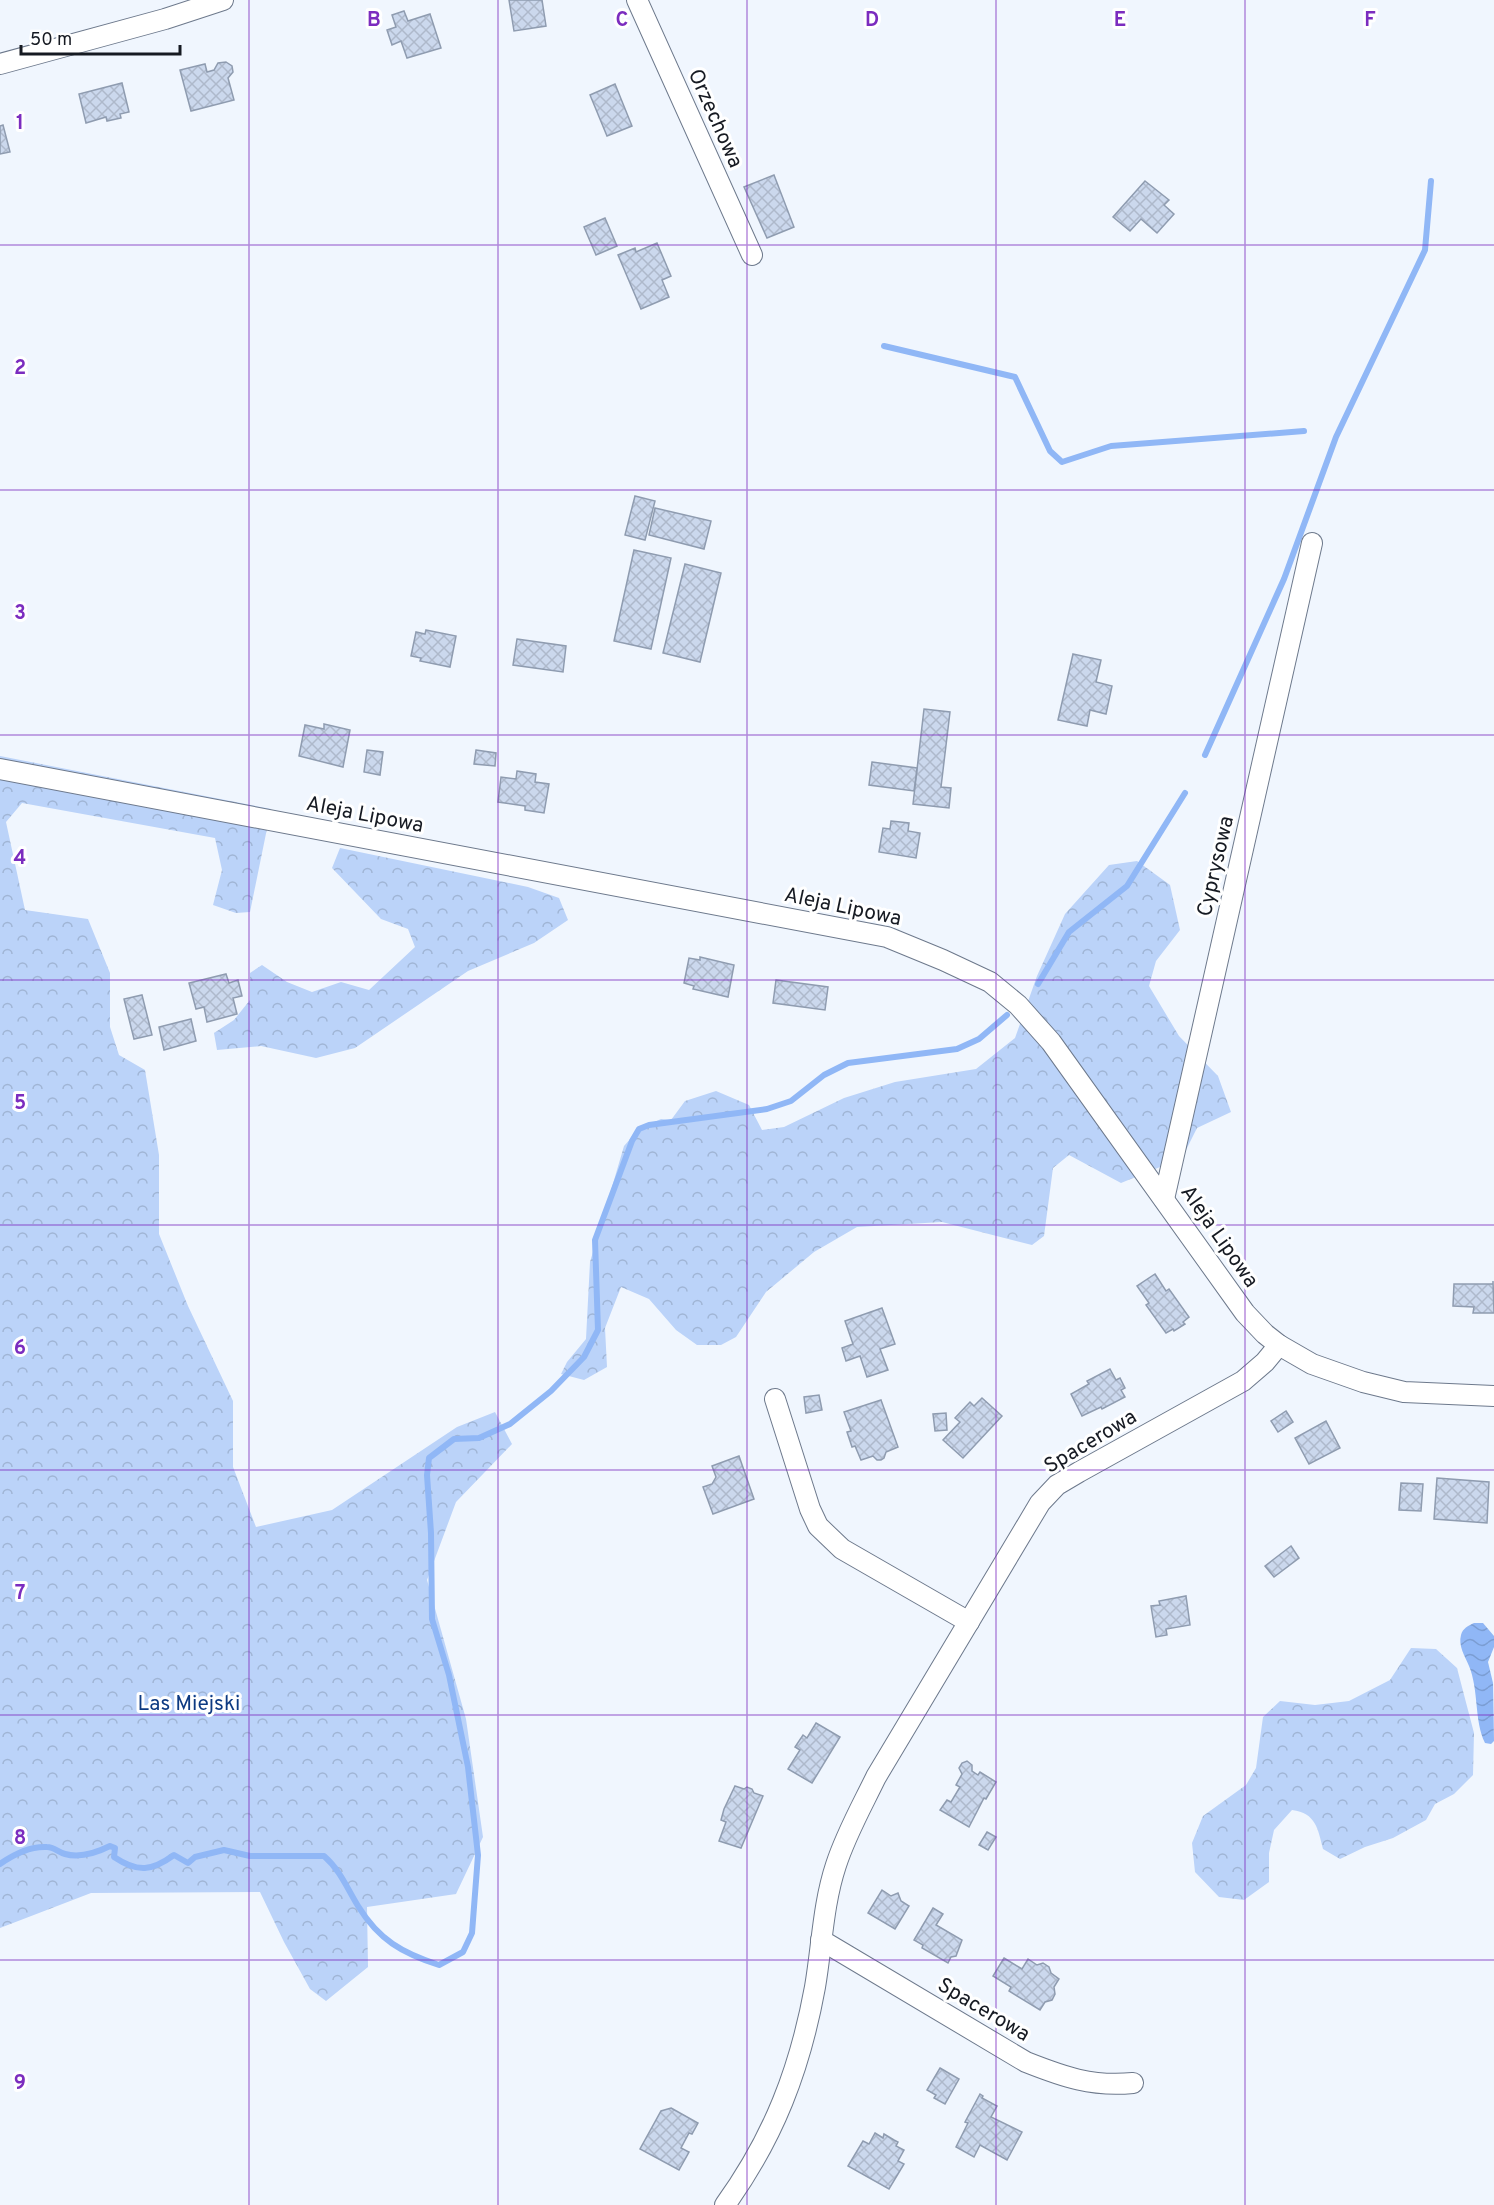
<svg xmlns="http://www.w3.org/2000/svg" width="1494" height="2205" viewBox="0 0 1494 2205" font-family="Overpass,sans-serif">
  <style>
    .forest { fill: url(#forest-crowns) }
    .water { fill: url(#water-waves) }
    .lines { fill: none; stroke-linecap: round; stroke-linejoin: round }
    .stream { stroke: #90b7f6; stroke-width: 6 }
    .building { fill: url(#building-cross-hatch); stroke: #8f9cb0; stroke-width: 1.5 }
    .minor-casing { stroke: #6d798c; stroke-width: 22 }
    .minor { stroke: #fff; stroke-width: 20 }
    .grid { fill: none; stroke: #7b2cbf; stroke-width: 1.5; stroke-opacity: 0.55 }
    .labels { text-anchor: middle; stroke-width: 6; stroke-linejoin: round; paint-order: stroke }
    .street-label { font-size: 21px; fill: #161a22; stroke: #fff }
    .park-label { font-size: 21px; fill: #0d3a82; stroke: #fff }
    .grid-label { font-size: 20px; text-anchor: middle; font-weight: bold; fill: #7b2cbf; stroke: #fff; stroke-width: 6; stroke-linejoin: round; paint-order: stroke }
  </style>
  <defs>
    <pattern id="forest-crowns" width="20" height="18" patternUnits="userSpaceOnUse" patternTransform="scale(1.5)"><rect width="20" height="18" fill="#bbd3f9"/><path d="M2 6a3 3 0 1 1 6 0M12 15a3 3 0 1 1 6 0" fill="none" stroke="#a0b5d5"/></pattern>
    <pattern id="water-waves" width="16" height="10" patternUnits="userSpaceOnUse" patternTransform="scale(1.5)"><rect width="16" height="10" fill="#90b7f6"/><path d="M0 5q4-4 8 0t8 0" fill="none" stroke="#7b9dd3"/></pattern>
    <pattern id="building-cross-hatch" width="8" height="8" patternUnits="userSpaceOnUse" patternTransform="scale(1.5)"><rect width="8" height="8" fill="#cbd8ed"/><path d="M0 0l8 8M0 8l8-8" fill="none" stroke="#aeb9cb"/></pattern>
  </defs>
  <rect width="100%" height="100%" fill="#f0f6fe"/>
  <!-- forest -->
  <g class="forest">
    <path d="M0 756 271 809 250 912 236 913 213 905 222 870 215 838 22 803 6 822 25 910 88 919 110 973V1027L119 1055 145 1070 159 1155V1234L188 1306 233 1401V1467L256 1527 332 1510 457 1427 495 1412 512 1444 456 1502 427 1580 466 1719 483 1837 456 1894 367 1907 368 1967 326 2001 310 1989 284 1942 260 1892 91 1893 0 1928Z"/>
    <path d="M340 848 528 887 559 898 568 920 534 943 468 971 355 1048 316 1058 261 1046 217 1050 214 1033 234 1020 250 1000V973L262 965 287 982 312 992 341 982 369 990 415 947 408 929 381 919 332 868Z"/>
    <path d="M1137 861 1170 885 1180 930 1156 961 1149 986 1179 1036 1218 1076 1231 1112 1197 1128 1182 1158 1121 1183 1069 1155 1053 1168 1044 1236 1032 1245 942 1222 857 1227 814 1252 766 1292 736 1337 721 1345H697L676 1330 649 1299 621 1287 605 1328 607 1367 584 1380 561 1374 567 1362 586 1339 590 1262 624 1146 639 1129 661 1119 671 1120 685 1101 716 1091 749 1105 762 1130 784 1127 844 1098 895 1082 976 1069 1015 1038 1037 976 1065 914 1109 865Z"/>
    <path d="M1411 1648 1436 1649 1457 1668 1474 1733 1473 1775 1454 1794 1435 1804 1426 1820 1393 1838 1365 1847 1340 1859 1323 1849C1318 1829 1316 1813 1292 1810L1274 1830 1269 1853V1882L1244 1900 1219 1897 1195 1872 1192 1843 1203 1816 1246 1785 1256 1768 1263 1717 1280 1701 1315 1705 1349 1701 1390 1680Z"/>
  </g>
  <!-- water -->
  <path class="water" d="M1474 1623H1483L1494 1636V1647L1488 1662 1493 1683 1494 1741 1491 1744 1485 1743C1474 1721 1479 1690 1469 1666 1465 1656 1458 1646 1461 1635 1463 1628 1468 1626 1474 1623Z"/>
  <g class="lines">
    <!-- stream -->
    <g class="stream">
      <path d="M884 346 1015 377 1050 451 1062 462 1111 446 1304 431"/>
      <path d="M1205 755 1284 579 1336 437 1425 250 1431 181"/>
      <path d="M1038 984 1069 932 1127 886 1185 793"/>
      <path d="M0 1864C14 1854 29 1846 47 1847 54 1847 58 1852 65 1854 80 1858 96 1853 110 1846L115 1848 114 1857C138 1873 152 1871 174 1855L188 1863 195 1857 224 1850 250 1856H324C340 1870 347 1888 358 1906 379 1940 402 1953 439 1965L463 1952 472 1933 478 1855 468 1767 449 1675 432 1619 431 1533 427 1475 429 1458 454 1439 479 1438 510 1424 551 1391 584 1357 598 1330 595 1240 632 1141 639 1129 649 1125 767 1109 791 1101 824 1075 848 1063 957 1049 979 1039 1007 1015"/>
    </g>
  </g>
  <!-- building -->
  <g class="building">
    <path d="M509 0H542L546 26 514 31Z"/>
    <path d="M404 11 408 21 430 14 441 48 407 58 401 41 392 45 387 30 396 27 392 15Z"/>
    <path d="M226 62 232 66 233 72 228 78 234 100 191 111 180 70 205 64 207 72 214 70 218 63Z"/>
    <path d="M122 83 129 112 120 114 121 118 107 121 106 117 86 123 79 94Z"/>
    <path d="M615 84 632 126 607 136 590 95Z"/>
    <path d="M3 125 10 152 0 154V126Z"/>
    <path d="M774 175 794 227 767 238 744 187Z"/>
    <path d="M1145 181 1169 200 1164 205 1174 214 1157 233 1141 219 1130 231 1113 217Z"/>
    <path d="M605 218 617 246 596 255 584 227Z"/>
    <path d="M657 243 671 276 662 280 669 297 641 309 618 255 635 248 636 252Z"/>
    <path d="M635 496 655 501 645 540 625 535Z"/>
    <path d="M655 508 711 521 704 549 649 535Z"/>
    <path d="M634 550 671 558 651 649 614 641Z"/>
    <path d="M685 564 721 573 700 662 663 653Z"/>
    <path d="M426 630 456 636 450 667 420 661 421 658 411 656 416 632 425 634Z"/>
    <path d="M517 639 566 646 563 672 513 665Z"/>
    <path d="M1073 654 1101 660 1096 682 1112 686 1106 714 1090 710 1087 726 1058 720Z"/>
    <path d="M924 709 950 712 941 787 951 788 949 808 913 804Z"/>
    <path d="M324 724 350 730 343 767 299 756 305 725 324 729Z"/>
    <path d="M367 750 383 752 380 775 364 772Z"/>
    <path d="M476 750 496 753 495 766 474 764Z"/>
    <path d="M872 762 917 768 914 791 869 785Z"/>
    <path d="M517 771 536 774 535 782 549 784 544 813 525 810V806L498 802 501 777 516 779Z"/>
    <path d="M891 821 909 823 908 831 920 833 916 858 879 852 883 828 890 829Z"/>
    <path d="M700 957 734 965 728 997 693 989 694 986 684 983 689 958 700 960Z"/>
    <path d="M226 974 229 983 238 980 242 996 233 998 237 1014 207 1022 204 1007 196 1009 189 983Z"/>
    <path d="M776 980 828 987 825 1010 773 1003Z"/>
    <path d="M142 995 152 1035 134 1039 124 999Z"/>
    <path d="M191 1019 196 1041 164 1050 159 1027Z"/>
    <path d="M1155 1274 1166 1291 1169 1289 1189 1317 1183 1322 1185 1324 1174 1331 1173 1329 1166 1333 1146 1305 1149 1303 1137 1286Z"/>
    <path d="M1493 1281 1494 1313H1473L1474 1307 1453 1306 1454 1284H1493Z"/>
    <path d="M882 1308 895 1344 880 1349 888 1370 867 1377 860 1356 846 1361 842 1348 853 1344 845 1321Z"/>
    <path d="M1110 1369 1116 1380 1120 1378 1125 1388 1121 1390 1125 1397 1102 1409 1101 1407 1082 1416 1071 1394 1089 1384 1087 1381Z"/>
    <path d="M819 1395 822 1410 806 1413 804 1397Z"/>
    <path d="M982 1398 1002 1416 963 1458 943 1440 960 1422 955 1418 970 1402 974 1406Z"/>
    <path d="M881 1400 898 1447 886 1452 884 1458 881 1460H877L873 1456 861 1460 855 1446 852 1447 847 1432 851 1431 844 1412Z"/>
    <path d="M1286 1411 1293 1422 1278 1432 1271 1421Z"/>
    <path d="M946 1413 947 1430 935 1431 933 1414Z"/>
    <path d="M1326 1421 1340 1448 1309 1464 1295 1438Z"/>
    <path d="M739 1456 754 1499 713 1514 703 1487 712 1484 716 1477 712 1466Z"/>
    <path d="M1437 1478 1489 1482 1487 1523 1434 1519Z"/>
    <path d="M1401 1483 1423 1484 1421 1511 1399 1510Z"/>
    <path d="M1291 1546 1299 1558 1274 1577 1265 1566Z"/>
    <path d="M1186 1596 1190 1625 1166 1629 1167 1635 1156 1637 1151 1606 1160 1605 1159 1601Z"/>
    <path d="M816 1723 840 1737 812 1783 788 1769 800 1750 795 1747 803 1735 807 1738Z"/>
    <path d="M967 1761 972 1765V1771L978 1775 980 1772 996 1782 986 1799 984 1798 969 1827 940 1810 947 1800 951 1802 960 1787 956 1785 962 1774 959 1768 962 1763Z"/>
    <path d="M735 1786 744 1789 747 1787 752 1789 754 1793 763 1796 741 1848 719 1841 726 1822 721 1820 724 1809Z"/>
    <path d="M987 1832 996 1837 988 1850 979 1845Z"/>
    <path d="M882 1890 891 1896 898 1893 901 1901 909 1906 895 1929 868 1913Z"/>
    <path d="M933 1908 943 1914 936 1925 962 1940 956 1956 951 1957 948 1963 922 1948 923 1945 914 1940Z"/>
    <path d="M1004 1958 1022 1969 1028 1959 1037 1965 1043 1963 1049 1967 1051 1973 1059 1979 1054 1987 1055 1994 1052 2000 1045 2002 1040 2010 1009 1991 1011 1987 993 1976Z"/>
    <path d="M940 2068 959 2079 945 2104 934 2098 936 2095 927 2090Z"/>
    <path d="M980 2094 983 2096 982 2098 997 2106 991 2117 1022 2132 1007 2160 980 2145 974 2157 956 2147 968 2123 965 2122Z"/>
    <path d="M671 2108 698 2123 692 2134 689 2133 681 2148 689 2152 679 2170 640 2149 661 2111Z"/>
    <path d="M875 2133 883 2138 884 2134 894 2140 898 2142 896 2146 904 2150 898 2161 904 2164 889 2189 848 2166 863 2141 869 2144Z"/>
  </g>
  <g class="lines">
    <!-- minor casing -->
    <g class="minor-casing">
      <g id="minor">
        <path d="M637 0 752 255"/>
        <path d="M0 64 165 19 223 0"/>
        <path d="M0 769 887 937 943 960 990 982 1018 1005 1051 1042 1245 1313 1265 1334 1279 1345 1312 1364 1363 1382 1404 1392 1494 1396"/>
        <path d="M1164 1199 1312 543"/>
        <path d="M775 1399 810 1509 818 1526 842 1549 969 1622"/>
        <path d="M821 1940 1026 2062C1064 2077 1092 2087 1133 2083"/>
        <path d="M725 2205C774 2137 800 2069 815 1987 822 1946 823 1904 836 1865 846 1834 862 1806 876 1777L1040 1503 1057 1485 1079 1472 1243 1381 1265 1362 1279 1345"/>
      </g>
    </g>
    <!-- minor -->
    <use href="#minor" class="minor"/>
  </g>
  <!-- grid -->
  <path class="grid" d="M249 0V2205M498 0V2205M747 0V2205M996 0V2205M1245 0V2205M0 245H1494M0 490H1494M0 735H1494M0 980H1494M0 1225H1494M0 1470H1494M0 1715H1494M0 1960H1494"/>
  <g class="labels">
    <!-- street labels -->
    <g class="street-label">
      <text transform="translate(716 118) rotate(66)" y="7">Orzechowa</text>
      <text transform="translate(365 814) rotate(11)" y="7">Aleja Lipowa</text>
      <text transform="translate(1215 866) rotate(-77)" y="7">Cyprysowa</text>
      <text transform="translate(843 906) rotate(12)" y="7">Aleja Lipowa</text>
      <text transform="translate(1220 1236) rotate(55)" y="7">Aleja Lipowa</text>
      <text transform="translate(1090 1441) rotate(-31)" y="7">Spacerowa</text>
      <text transform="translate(984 2009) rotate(31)" y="7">Spacerowa</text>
    </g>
    <!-- park labels -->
    <g class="park-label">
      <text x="189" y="1710">Las Miejski</text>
    </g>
  </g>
  <g class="grid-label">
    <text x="374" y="26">B</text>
    <text x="622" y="26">C</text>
    <text x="872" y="26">D</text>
    <text x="1120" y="26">E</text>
    <text x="1370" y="26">F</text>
    <text x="20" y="129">1</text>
    <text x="20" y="374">2</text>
    <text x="20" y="619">3</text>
    <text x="20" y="864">4</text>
    <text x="20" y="1109">5</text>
    <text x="20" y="1354">6</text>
    <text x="20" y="1599">7</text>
    <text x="20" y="1844">8</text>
    <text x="20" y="2089">9</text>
  </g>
  <!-- scale -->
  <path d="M21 45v9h159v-9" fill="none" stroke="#161a22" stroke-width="3"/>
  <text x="30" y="45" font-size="18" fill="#161a22" stroke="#ffffff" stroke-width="4.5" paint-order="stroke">50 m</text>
</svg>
